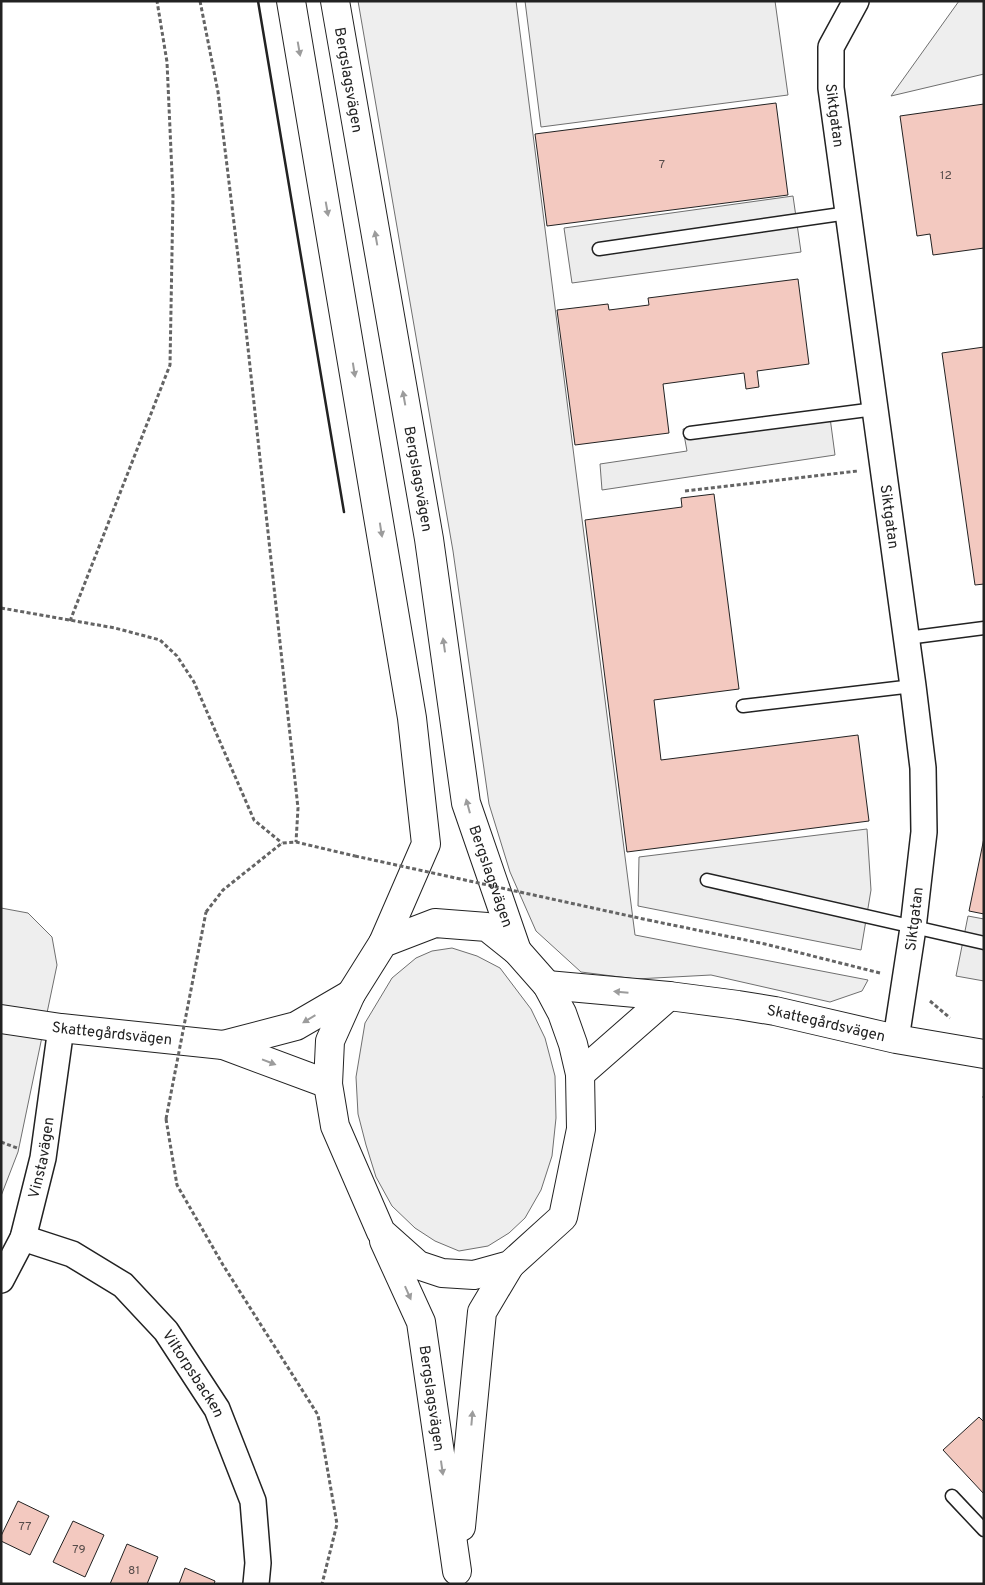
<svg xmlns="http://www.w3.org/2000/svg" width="985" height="1585" viewBox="0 0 985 1585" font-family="Overpass,sans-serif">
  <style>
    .green { fill: #eee; stroke: #6f6f6f }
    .parking { fill: #ededed; stroke: #6f6f6f }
    .building { fill: #f3c9c0; stroke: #222 }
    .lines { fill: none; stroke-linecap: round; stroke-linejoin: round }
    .service-casing { stroke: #222; stroke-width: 15 }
    .minor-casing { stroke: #222; stroke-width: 28 }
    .tertiary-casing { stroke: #222; stroke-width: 30 }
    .secondary-casing { stroke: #222; stroke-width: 30 }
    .path { stroke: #646464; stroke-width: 3; stroke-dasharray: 4 2.5; stroke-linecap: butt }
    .service { stroke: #fff; stroke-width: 12 }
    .minor { stroke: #fff; stroke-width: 25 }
    .tertiary { stroke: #fff; stroke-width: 28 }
    .secondary { stroke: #fff; stroke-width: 28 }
    .path-bridge { stroke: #646464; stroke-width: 3; stroke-dasharray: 4 2.5; stroke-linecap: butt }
    .wall { stroke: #222; stroke-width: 2.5 }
    .oneway { fill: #9c9c9c }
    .labels { text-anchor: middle; stroke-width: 4; stroke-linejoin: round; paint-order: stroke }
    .number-label { font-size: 12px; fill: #564c4a }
    .street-label { font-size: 15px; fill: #222; stroke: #fff }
  </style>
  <rect width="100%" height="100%" fill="#fff"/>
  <!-- green -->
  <g class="green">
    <path d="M358 1H516L635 935 868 980 862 991 830 1002 711 975 636 979 581 972 536 931 510 872 489 804 453 551Z"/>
    <path d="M959 1H984V74L891 96Z"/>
    <path d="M1 908 28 913 52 937 57 965 18 1152 1 1196Z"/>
    <path d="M452 948 477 956 500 968 531 1009 545 1038 555 1076 556 1118 552 1156 541 1190 525 1218 509 1233 488 1246 459 1251 435 1241 415 1228 392 1206 376 1177 366 1145 358 1114 356 1077 365 1023 392 978 416 958 432 951Z"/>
  </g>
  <!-- parking -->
  <g class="parking">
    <path d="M525 1H775L788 95 541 127Z"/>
    <path d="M793 196 801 252 572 283 564 228Z"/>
    <path d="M829 410 835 455 602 490 600 464 687 451 683 429Z"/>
    <path d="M867 829 871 890 861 950 638 906 639 857Z"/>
    <path d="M968 916 984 919V981L956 976Z"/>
  </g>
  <!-- building -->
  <g class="building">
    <path d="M776 103 788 195 547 226 535 134Z"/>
    <path d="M984 104V248L933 255 930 234 917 236 900 116Z"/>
    <path d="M798 279 809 364 757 371 759 387 746 389 744 373 663 384 669 433 575 445 557 310 608 304 609 310 649 305 648 298Z"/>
    <path d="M984 347V584L975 585 942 353Z"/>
    <path d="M714 494 739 689 654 700 661 760 858 735 869 821 627 852 585 520 682 507 681 498Z"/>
    <path d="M984 838V914L969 911Z"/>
    <path d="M979 1417 984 1422V1494L943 1450Z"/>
    <path d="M18 1501 49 1516 30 1555 1 1541V1536Z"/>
    <path d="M73 1521 104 1535 85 1577 53 1562Z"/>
    <path d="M127 1544 158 1557 147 1584H110Z"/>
    <path d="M185 1568 215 1581 214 1584H179Z"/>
  </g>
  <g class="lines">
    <!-- service casing -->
    <g class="service-casing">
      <g id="service">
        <path d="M599 249 848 213"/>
        <path d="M690 433 875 409"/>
        <path d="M907 638 984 628"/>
        <path d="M743 706 913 686"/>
        <path d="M707 880 984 943"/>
        <path d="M952 1496 984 1530"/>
      </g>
    </g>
    <!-- minor casing -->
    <g class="minor-casing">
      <g id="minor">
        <path id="s1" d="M856 1 831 47V88L913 686 923 768 924 832 913 928 896 1039"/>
        <path id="s2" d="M23 1238 72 1254 123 1285 166 1331 217 1409 253 1501 258 1563 256 1584"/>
        <path id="s3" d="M1 1280 23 1238 43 1158 61 1028"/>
      </g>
    </g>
    <!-- tertiary casing -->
    <g class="tertiary-casing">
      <g id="tertiary">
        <path id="s4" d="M547 985 669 996 738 1005 775 1011 896 1039 984 1054"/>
        <path id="s5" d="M1 1019 61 1028 223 1045 328 1084"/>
        <path d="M223 1045 296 1026 351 994"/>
        <path d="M580 1074 669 996"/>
      </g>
    </g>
    <!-- secondary casing -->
    <g class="secondary-casing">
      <g id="secondary">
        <path d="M291 1 412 718 426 844 383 943"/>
        <path id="s6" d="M335 1 429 539 466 803 517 951"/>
        <path d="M435 923 487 927 517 951 547 985 562 1013 573 1044 580 1074 581 1129 563 1217 510 1265 474 1275 442 1273 418 1265 381 1232 335 1126 328 1084 330 1041 351 994 383 943Z"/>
        <path id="s7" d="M384 1241 421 1322 457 1571"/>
        <path d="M461 1527 482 1312 510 1265"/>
      </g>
    </g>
    <!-- path -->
    <g class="path">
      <path d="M200 1 218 92 238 256 298 808 296 842"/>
      <path d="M685 491 858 471"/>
      <path d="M1 608 115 628 160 640 177 656 194 682 254 820 282 843"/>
      <path d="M70 621 170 365 173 196 167 62 157 1"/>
      <path d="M206 912 223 890 282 843 296 842 355 856"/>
      <path d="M648 920 765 944 880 973"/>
      <path d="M930 1001 950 1018"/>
      <path d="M984 1096V1098"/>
      <path d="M166 1119 177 1185 223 1265 318 1415 337 1524 322 1584"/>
      <path d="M1 1142 17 1148"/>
    </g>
    <!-- service -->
    <use href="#service" class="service"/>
    <!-- minor -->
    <use href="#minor" class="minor"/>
    <!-- tertiary -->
    <use href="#tertiary" class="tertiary"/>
    <!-- secondary -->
    <use href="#secondary" class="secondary"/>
    <!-- path-bridge -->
    <g class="path-bridge">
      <path d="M355 856 648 920"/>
      <path d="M166 1119 206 912"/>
    </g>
    <!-- wall -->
    <path class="wall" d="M258 1 344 512"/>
  </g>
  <!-- one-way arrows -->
  <defs><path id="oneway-solid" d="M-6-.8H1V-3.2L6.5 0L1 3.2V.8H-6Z" transform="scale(1.25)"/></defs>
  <g class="oneway">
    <use href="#oneway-solid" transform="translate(299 49) rotate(80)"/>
    <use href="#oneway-solid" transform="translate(327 209) rotate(80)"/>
    <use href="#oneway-solid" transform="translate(376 238) rotate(-100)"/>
    <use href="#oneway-solid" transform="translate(354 370) rotate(81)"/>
    <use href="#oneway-solid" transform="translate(404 398) rotate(-100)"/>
    <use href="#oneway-solid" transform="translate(381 530) rotate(81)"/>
    <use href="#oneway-solid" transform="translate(444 645) rotate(-98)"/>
    <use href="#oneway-solid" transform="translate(468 806) rotate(-105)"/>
    <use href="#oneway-solid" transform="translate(621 992) rotate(-175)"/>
    <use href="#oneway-solid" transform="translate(309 1019) rotate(149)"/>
    <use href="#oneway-solid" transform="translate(269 1062) rotate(21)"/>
    <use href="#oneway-solid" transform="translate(408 1293) rotate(66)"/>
    <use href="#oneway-solid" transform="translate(472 1418) rotate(-85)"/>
    <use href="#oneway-solid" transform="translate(442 1468) rotate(82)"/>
  </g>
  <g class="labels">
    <!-- number labels -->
    <g class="number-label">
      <text x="662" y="168">7</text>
      <text x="946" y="179">12</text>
      <text x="25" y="1530">77</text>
      <text x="79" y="1553">79</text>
      <text x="134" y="1574">81</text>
    </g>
    <!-- street labels -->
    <g class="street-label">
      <text dy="5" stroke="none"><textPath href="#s6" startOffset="80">Bergslagsvägen</textPath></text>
      <text dy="5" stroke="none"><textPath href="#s1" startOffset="121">Siktgatan</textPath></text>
      <text dy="5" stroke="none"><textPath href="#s6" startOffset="485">Bergslagsvägen</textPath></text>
      <text dy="5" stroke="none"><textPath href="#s1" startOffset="526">Siktgatan</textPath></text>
      <text dy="5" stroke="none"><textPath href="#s6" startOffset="890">Bergslagsvägen</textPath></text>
      <text transform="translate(914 919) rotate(-83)" y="5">Siktgatan</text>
      <text dy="5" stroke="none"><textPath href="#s4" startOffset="282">Skattegårdsvägen</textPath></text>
      <text dy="5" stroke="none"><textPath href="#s5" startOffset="112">Skattegårdsvägen</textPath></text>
      <text dy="5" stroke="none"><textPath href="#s3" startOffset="130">Vinstavägen</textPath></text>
      <text dy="5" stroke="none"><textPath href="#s2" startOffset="225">Viltorpsbacken</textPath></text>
      <text dy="5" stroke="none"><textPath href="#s7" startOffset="166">Bergslagsvägen</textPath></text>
    </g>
  </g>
  <!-- border -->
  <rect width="985" height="1585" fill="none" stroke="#222222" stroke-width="5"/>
</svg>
